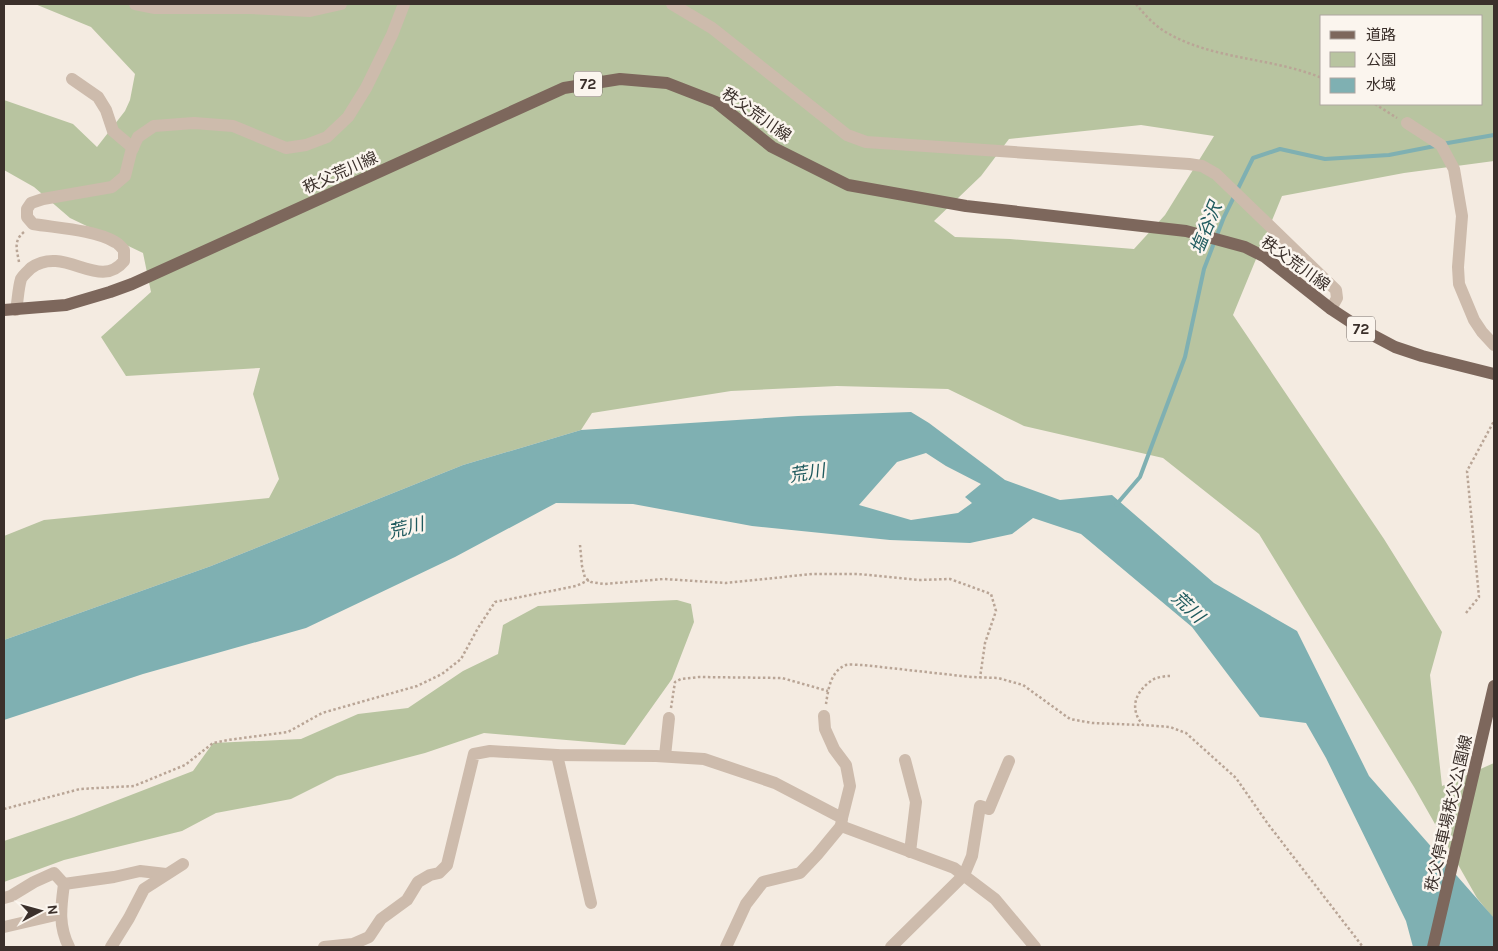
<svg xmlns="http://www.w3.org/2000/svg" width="1498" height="951" viewBox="0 0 1498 951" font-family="Karla,'Noto Sans JP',sans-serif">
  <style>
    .green { fill: #b8c4a0; fill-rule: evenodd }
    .water { fill: #7fb0b2; fill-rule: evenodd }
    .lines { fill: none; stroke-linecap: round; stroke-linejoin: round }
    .stream { stroke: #7fb0b2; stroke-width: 4 }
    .path { stroke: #b9a596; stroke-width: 2.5; stroke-dasharray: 2.5 2.5; stroke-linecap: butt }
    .minor { stroke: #cdbbac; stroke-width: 12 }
    .major { stroke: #7d675c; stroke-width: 12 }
    .labels { text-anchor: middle; stroke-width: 5; stroke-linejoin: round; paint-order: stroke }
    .shield { fill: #fbf5ee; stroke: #756b66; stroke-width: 1 }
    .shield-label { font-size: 15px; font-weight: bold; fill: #3b302b }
    .street-label { font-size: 16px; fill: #3b302b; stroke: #fbf5ee }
    .water-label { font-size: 18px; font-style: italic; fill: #1f5a5e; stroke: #fbf5ee }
  </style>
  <rect width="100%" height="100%" fill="#f4ebe1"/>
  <!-- green -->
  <g class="green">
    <path d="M35 4H1494V161L1404 173 1282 196 1233 315 1384 539 1442 632 1430 675 1442 786 1494 763V919L1477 898 1414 787 1259 534 1163 458 1024 426 948 389 837 386 731 391 592 413 581 430 463 465 211 566 4 640V536L44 520 269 498 279 479 253 394 260 368 126 376 101 337 151 292 143 253 70 218 34 187 4 170V100L73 124 97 147 125 111 130 100 135 74 91 27ZM1322 16H1482V104H1322ZM1141 125 1214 136 1165 215 1134 249 1010 239 955 237 934 221 981 176 1009 139Z"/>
    <path d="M677 600 691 604 694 622 672 679 625 745 484 733 425 753 337 776 291 799 216 813 182 831 64 860 4 882V841L74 817 193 771 213 743 301 739 358 714 408 708 463 671 498 654 503 625 538 606Z"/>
  </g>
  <!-- water -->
  <path class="water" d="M911 412 929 423 1005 480 1060 500 1112 495 1214 583 1297 631 1369 776 1494 918V947H1413L1406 921 1326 758 1306 723 1260 717 1192 627 1081 534 1033 518 1012 534 970 543 890 540 752 526 633 504 556 503 455 557 306 628 143 674 4 720V640L211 566 463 465 581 430 798 416ZM926 453 946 466 981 484 965 497 972 503 958 513 911 520 859 505 897 462Z"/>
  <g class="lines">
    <!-- stream -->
    <g class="stream">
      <path d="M1442 144 1494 135"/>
      <path d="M1116 505 1140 477 1185 357 1204 269 1224 217 1253 158 1280 149 1325 159 1389 155 1435 146"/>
    </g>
    <!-- path -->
    <g class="path">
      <path d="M1136 4C1144 14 1153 24 1164 31 1211 60 1271 57 1322 78"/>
      <path d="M1375 104 1397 118"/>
      <path d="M19 262C17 250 13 241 24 232"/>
      <path d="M580 545 582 566 585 578 591 582 604 584 664 579 726 583 812 574H858L919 580 950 579 991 594 996 611 985 643 980 678"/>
      <path d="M1466 613 1479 597 1467 471 1494 421"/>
      <path d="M1170 676C1165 676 1159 677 1154 679 1136 690 1128 708 1143 725L1170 727 1186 733 1236 778 1268 824 1363 947"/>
      <path d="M826 704C828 691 830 671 846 665 851 664 858 665 863 665L971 677 998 678 1023 685 1070 719 1092 723 1141 725"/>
      <path d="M671 708 675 682 681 679 699 677 782 678 828 691"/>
      <path d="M4 809 80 789 134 786 185 765 213 743 228 740 288 732 322 713 417 686 442 674 461 659 478 628 495 602 576 586 589 580"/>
    </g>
    <!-- minor -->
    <g class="minor">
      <path d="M135 4 155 8H251L310 11 341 4"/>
      <path d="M672 4 712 28 847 135 866 142 1189 164 1202 166 1216 174 1336 290 1337 298 1331 309"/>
      <path d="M72 79 98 97 106 110 113 131 133 148"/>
      <path d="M1407 123 1441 145 1454 169 1462 216 1458 267 1459 284 1474 320 1482 332 1494 345"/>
      <path d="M16 310C18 300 18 289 21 279 23 275 28 271 31 268 65 244 99 292 124 261V250C121 247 118 243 115 242 95 230 57 228 33 224L27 217V209L31 203 43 199 112 187 125 176 131 152 138 137 154 126 194 123 233 126 286 148 306 145 327 137 348 117 366 88 392 35 404 4"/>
      <path d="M824 716 825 729 834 749 846 765 850 786 842 818"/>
      <path d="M557 755 591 903"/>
      <path d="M665 756 669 718"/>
      <path d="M905 760 916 802 910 852"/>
      <path d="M64 884 114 877 140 871 166 874"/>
      <path d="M4 898 11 896 34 882 54 873 64 884C61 907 58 925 69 947"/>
      <path d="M4 927 60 914"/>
      <path d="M111 947 129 918 144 889 183 864"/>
      <path d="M324 947 353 944 369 937 381 919 407 900 418 882 430 875 439 873 447 865 474 754 490 751 557 755 656 756 704 759 775 783 842 818 841 826"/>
      <path d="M726 947 746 904 763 882 800 873 817 855 841 826 954 868 995 899 1035 947"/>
      <path d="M891 947 964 875 972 856 980 806 989 809 1009 761"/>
    </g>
    <!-- major -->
    <g class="major">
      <path d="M4 310 66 305 110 292 132 284 564 88 620 79 667 83 716 102 772 147 848 185 966 206 1186 231 1245 247 1265 257 1331 309 1363 330 1395 347 1422 356 1494 374"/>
      <path d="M1433 947 1494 686"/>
    </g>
  </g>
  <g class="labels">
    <!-- shield labels -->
    <g class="shield">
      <rect x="574" y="71.5" width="28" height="25" rx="4"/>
      <rect x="1347" y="316.5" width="28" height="25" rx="4"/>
    </g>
    <g class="shield-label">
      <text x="588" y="89">72</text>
      <text x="1361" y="334">72</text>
    </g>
    <!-- street labels -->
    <g class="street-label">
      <text transform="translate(757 114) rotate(35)" y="6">秩父荒川線</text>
      <text transform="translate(340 172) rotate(-24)" y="6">秩父荒川線</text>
      <text transform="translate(1296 263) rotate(36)" y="6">秩父荒川線</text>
      <text transform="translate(1448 813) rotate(-77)" y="6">秩父停車場秩父公園線</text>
    </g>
    <!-- water labels -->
    <g class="water-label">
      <text transform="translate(1206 228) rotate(-68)" y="6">塩谷沢</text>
      <text transform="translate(807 473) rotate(-9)" y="6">荒川</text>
      <text transform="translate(406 528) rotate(-14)" y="6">荒川</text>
      <text transform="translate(1188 607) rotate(43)" y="6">荒川</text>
    </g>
  </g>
  <!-- border -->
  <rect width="1498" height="951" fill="none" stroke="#3b302b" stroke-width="10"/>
  <!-- legend -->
  <rect x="1320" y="15" width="162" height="90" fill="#fbf5ee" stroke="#aea6a0"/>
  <rect x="1330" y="31" width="25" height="8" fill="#7d675c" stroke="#aea6a0"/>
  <text x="1366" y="40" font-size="15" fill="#3b302b">道路</text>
  <rect x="1330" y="52" width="25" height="15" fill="#b8c4a0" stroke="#aea6a0"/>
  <text x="1366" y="65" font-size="15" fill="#3b302b">公園</text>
  <rect x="1330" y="78" width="25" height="15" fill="#7fb0b2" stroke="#aea6a0"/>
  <text x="1366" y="90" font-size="15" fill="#3b302b">水域</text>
  <!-- north arrow -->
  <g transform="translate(40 911) rotate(84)" stroke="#fbf5ee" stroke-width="4" paint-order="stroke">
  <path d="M0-4L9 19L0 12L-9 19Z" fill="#3b302b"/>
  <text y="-8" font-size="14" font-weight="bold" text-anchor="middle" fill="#3b302b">N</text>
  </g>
</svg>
